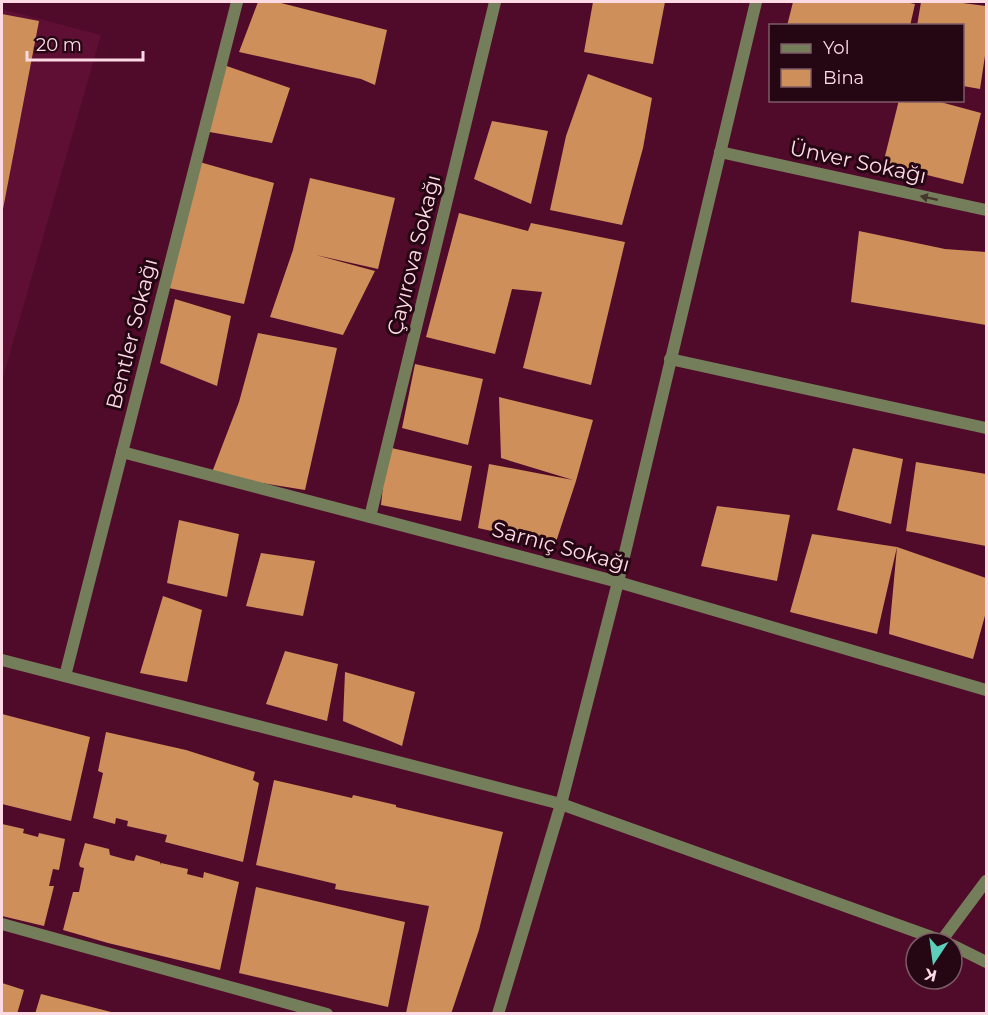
<svg xmlns="http://www.w3.org/2000/svg" width="988" height="1015" viewBox="0 0 988 1015" font-family="Montserrat,sans-serif">
  <style>
    .built { fill: #5e0f33 }
    .building { fill: #cf8f5a }
    .lines { fill: none; stroke-linecap: round; stroke-linejoin: round }
    .minor { stroke: #757e5a; stroke-width: 12 }
    .tertiary { stroke: #757e5a; stroke-width: 12 }
    .oneway { fill: #45372f }
    .labels { text-anchor: middle; stroke-width: 6; stroke-linejoin: round; paint-order: stroke }
    .street-label { font-size: 21px; fill: #fedae5; stroke: #250713 }
  </style>
  <rect width="100%" height="100%" fill="#500a2a"/>
  <!-- built -->
  <path class="built" d="M2 9 101 35 2 381Z"/>
  <!-- building -->
  <g class="building">
    <path d="M258 2H277L387 30 375 85 361 79 239 52Z"/>
    <path d="M593 2H665L653 64 584 52Z"/>
    <path d="M793 2H905L915 4 910 26H787Z"/>
    <path d="M921 2H955L986 6V49L980 89 963 86V26H917Z"/>
    <path d="M2 14 39 21 3 209H2Z"/>
    <path d="M221 64 290 88 272 143 204 131Z"/>
    <path d="M588 74 652 98 643 148 622 225 550 210 566 136Z"/>
    <path d="M899 100H933L981 113 963 184 883 164Z"/>
    <path d="M492 121 548 131 531 204 474 179Z"/>
    <path d="M196 161 274 183 244 304 164 287Z"/>
    <path d="M310 178 395 198 378 269 316 255 375 271 343 335 270 317 293 250Z"/>
    <path d="M459 213 528 231 531 223 625 242 591 385 523 368 542 292 512 289 495 354 426 337Z"/>
    <path d="M859 231 945 249 986 252V325L851 302Z"/>
    <path d="M175 299 231 316 217 386 160 363Z"/>
    <path d="M258 333 337 348 305 490 211 475 239 402Z"/>
    <path d="M415 364 483 379 468 445 402 428Z"/>
    <path d="M499 397 593 420 576 481 555 545 478 528 489 464 573 480 501 458Z"/>
    <path d="M387 447 472 466 461 521 381 505Z"/>
    <path d="M853 448 903 459 891 524 837 510Z"/>
    <path d="M916 462 986 474V546L906 531Z"/>
    <path d="M717 506 790 515 777 581 701 566Z"/>
    <path d="M179 520 239 534 227 597 167 583Z"/>
    <path d="M812 534 897 547 986 578V612L973 659 889 634 897 547 877 634 790 612Z"/>
    <path d="M261 553 315 561 303 616 246 606Z"/>
    <path d="M163 596 202 610 187 682 140 673Z"/>
    <path d="M285 651 338 664 327 721 266 704Z"/>
    <path d="M345 672 415 692 402 746 343 721Z"/>
    <path d="M2 714 90 737 71 821 2 804Z"/>
    <path d="M106 732 186 750 255 772 253 780 259 783 243 862 165 842 167 835 127 826 128 821 116 818 115 824 93 818 103 773 98 771Z"/>
    <path d="M274 780 352 798 353 795 396 805V807L503 832 479 930 451 1014 406 1013 429 906 335 889 336 884 256 865Z"/>
    <path d="M2 824 24 829 23 833 38 837 39 833 65 839 59 870 53 869 49 886H54L44 926 2 916Z"/>
    <path d="M85 843 109 849 110 855 128 860 134 861 136 855 160 862 161 865V863L188 869 187 874 203 878 204 872 239 882 220 970 108 943 63 930 73 892H79L84 868 80 867 79 864Z"/>
    <path d="M256 887 405 922 388 1007 239 973Z"/>
    <path d="M2 983 24 990 17 1014H2Z"/>
    <path d="M41 994 115 1013V1014H35Z"/>
  </g>
  <g class="lines">
    <!-- minor -->
    <g class="minor">
      <path d="M720 152 986 210"/>
      <path d="M670 359 986 428"/>
      <path d="M122 452 618 582 986 690"/>
      <path d="M370 517 495 2"/>
      <path d="M2 660 561 804 948 943"/>
      <path d="M65 676 237 2"/>
      <path d="M2 924 327 1014"/>
      <path d="M942 940 986 881"/>
      <path d="M952 945 986 962"/>
    </g>
    <!-- tertiary -->
    <path class="tertiary" d="M498 1014 561 804 618 582 756 2"/>
  </g>
  <!-- one-way arrows -->
  <defs><path id="oneway-solid" d="M-6-.8H1V-3.2L6.5 0L1 3.2V.8H-6Z" transform="scale(1.5)"/></defs>
  <use class="oneway" href="#oneway-solid" transform="translate(929 198) rotate(-168)"/>
  <g class="labels">
    <!-- street labels -->
    <g class="street-label">
      <text transform="translate(858 162) rotate(12)" y="7">Ünver Sokağı</text>
      <text transform="translate(414 255) rotate(-76)" y="7">Çayırova Sokağı</text>
      <text transform="translate(132 334) rotate(-76)" y="7">Bentler Sokağı</text>
      <text transform="translate(561 547) rotate(15)" y="7">Sarnıç Sokağı</text>
    </g>
  </g>
  <!-- border -->
  <rect width="988" height="1015" fill="none" stroke="#fedae5" stroke-width="6"/>
  <!-- legend -->
  <rect x="769" y="24" width="195" height="78" fill="#250713" stroke="#7c5b67" stroke-width="1.5"/>
  <rect x="781" y="44" width="30" height="9" fill="#757e5a" stroke="#7c5b67" stroke-width="1.5"/>
  <text x="823" y="54" font-size="18" fill="#fedae5">Yol</text>
  <rect x="781" y="69" width="30" height="18" fill="#cf8f5a" stroke="#7c5b67" stroke-width="1.5"/>
  <text x="823" y="84" font-size="18" fill="#fedae5">Bina</text>
  <!-- north arrow -->
  <g transform="translate(934 961) rotate(193)"><circle r="28" fill="#250713" stroke="#7c5b67" stroke-width="1.5"/>
  <path d="M0-4.5L10 22L0 15L-10 22Z" fill="#5dceb9"/>
  <text y="-9" font-size="16" font-weight="bold" text-anchor="middle" fill="#fedae5">K</text>
  </g>
  <!-- scale -->
  <path d="M27 51v9h116v-9" fill="none" stroke="#fedae5" stroke-width="3"/>
  <text x="36" y="51" font-size="18" fill="#fedae5" stroke="#250713" stroke-width="4.5" paint-order="stroke">20 m</text>
</svg>
